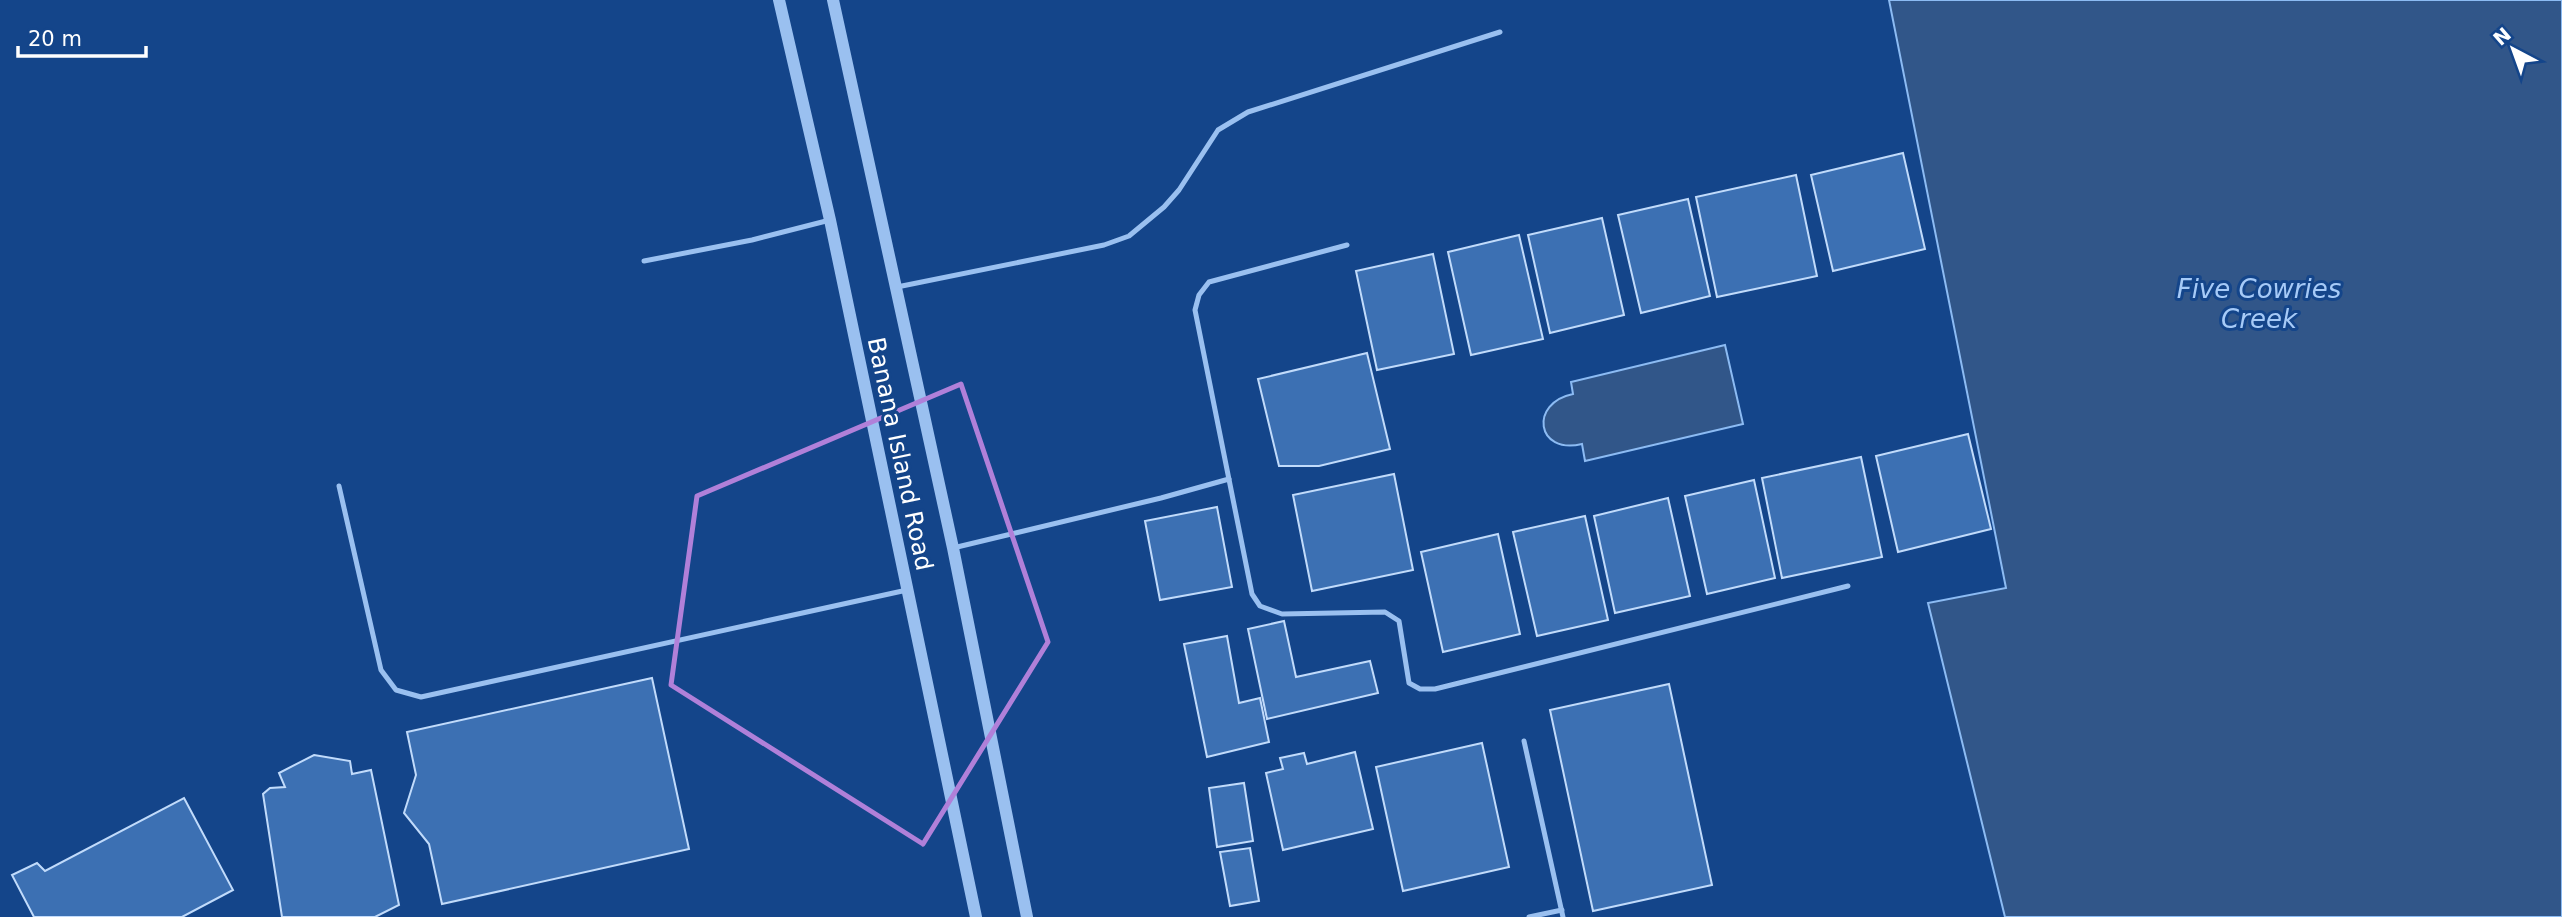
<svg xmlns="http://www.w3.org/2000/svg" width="2562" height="917" viewBox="0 0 2562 917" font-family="'DejaVu Sans',sans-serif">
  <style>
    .water { fill: #315689; stroke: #8cbbf3; stroke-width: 2 }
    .building { fill: #3c70b3; stroke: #c1dbfb; stroke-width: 2 }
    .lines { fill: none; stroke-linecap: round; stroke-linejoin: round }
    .service { stroke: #9ac0f0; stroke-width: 5 }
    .tertiary { stroke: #9ac0f0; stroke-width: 12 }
    .marked { fill: none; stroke: #b080d9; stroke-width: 5; stroke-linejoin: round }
    .labels { text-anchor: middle; stroke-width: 6; stroke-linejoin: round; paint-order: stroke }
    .street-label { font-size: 24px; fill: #fff; stroke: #14458a }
    .water-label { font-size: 26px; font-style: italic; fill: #a6caf7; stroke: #14458a }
  </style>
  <rect width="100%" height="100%" fill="#14458a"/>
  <!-- water -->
  <g class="water">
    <path d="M1889 0H2562V917H2005L1928 603 2006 588Z"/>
    <path d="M1725 345 1743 424 1585 461 1582 444C1536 455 1529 403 1573 394L1571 382Z"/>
  </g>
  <!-- building -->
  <g class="building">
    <path d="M1903 153 1925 249 1833 271 1811 175Z"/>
    <path d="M1796 175 1817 276 1717 297 1696 197Z"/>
    <path d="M1688 199 1710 296 1641 313 1618 215Z"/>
    <path d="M1602 218 1624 315 1550 333 1528 235Z"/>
    <path d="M1519 235 1543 339 1471 355 1448 252Z"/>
    <path d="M1433 254 1454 354 1377 370 1356 271Z"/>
    <path d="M1367 353 1390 449 1319 466H1279L1258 379Z"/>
    <path d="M1968 434 1991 529 1898 552 1876 456Z"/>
    <path d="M1861 457 1882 557 1782 578 1762 478Z"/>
    <path d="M1394 474 1413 570 1312 591 1293 495Z"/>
    <path d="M1754 480 1775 578 1707 594 1685 496Z"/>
    <path d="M1668 498 1690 596 1615 613 1594 516Z"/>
    <path d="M1217 507 1232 587 1160 600 1145 521Z"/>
    <path d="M1585 516 1608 620 1537 636 1513 532Z"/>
    <path d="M1498 534 1520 634 1443 652 1421 552Z"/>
    <path d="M1284 621 1296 677 1370 661 1378 693 1267 719 1248 629Z"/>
    <path d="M1227 636 1239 703 1260 698 1269 742 1207 757 1184 644Z"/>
    <path d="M652 678 689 849 442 904 429 844 404 813 416 775 407 732Z"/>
    <path d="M1669 684 1712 885 1593 911 1550 710Z"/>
    <path d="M1482 743 1509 867 1403 891 1376 767Z"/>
    <path d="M1355 752 1373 829 1283 850 1266 773 1283 769 1280 758 1304 753 1307 764Z"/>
    <path d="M314 755 350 761 352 774 371 770 399 905 375 917H282L263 794 270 788 285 787 279 773Z"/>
    <path d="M1244 783 1253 841 1217 847 1209 788Z"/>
    <path d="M184 798 233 890 182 917H34L12 875 37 863 45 871Z"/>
    <path d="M1250 848 1259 901 1230 906 1220 852Z"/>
  </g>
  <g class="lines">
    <!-- service -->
    <g class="service">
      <path d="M1347 245 1209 282 1199 295 1195 310 1252 594 1260 606 1282 614 1385 612 1399 621 1409 683 1420 689H1435L1848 586"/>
      <path d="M644 261 752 240 830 220"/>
      <path d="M897 287 1104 245 1129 236 1164 207 1179 190 1218 130 1248 112 1500 32"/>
      <path d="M339 486 381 670 396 690 421 697 907 590"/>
      <path d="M953 548 1161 498 1229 479"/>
      <path d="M1524 741 1563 917"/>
      <path d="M1529 917 1562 910"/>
    </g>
    <!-- tertiary -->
    <g class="tertiary">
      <path d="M779 0 830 220 976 917"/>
      <path d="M833 0 953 548 1027 917"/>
    </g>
  </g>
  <!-- marked area -->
  <path class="marked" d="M961 384 1048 642 923 844 671 685 697 496Z"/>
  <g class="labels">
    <!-- street labels -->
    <g class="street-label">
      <text transform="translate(900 454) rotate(78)" y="8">Banana Island Road</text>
    </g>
    <!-- water labels -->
    <g class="water-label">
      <text x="2259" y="298">Five Cowries<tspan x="2259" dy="30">Creek</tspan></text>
    </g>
  </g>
  <!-- north arrow -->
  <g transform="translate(2513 49) rotate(319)" stroke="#14458a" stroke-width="5" paint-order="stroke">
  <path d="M0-5L12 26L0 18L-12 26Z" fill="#ffffff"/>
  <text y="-10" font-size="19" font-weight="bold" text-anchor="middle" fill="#ffffff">N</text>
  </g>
  <!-- scale -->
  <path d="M18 46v10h128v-10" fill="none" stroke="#ffffff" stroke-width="3.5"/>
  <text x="28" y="46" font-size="21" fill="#ffffff" stroke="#14458a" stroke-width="5" paint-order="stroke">20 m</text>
</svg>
